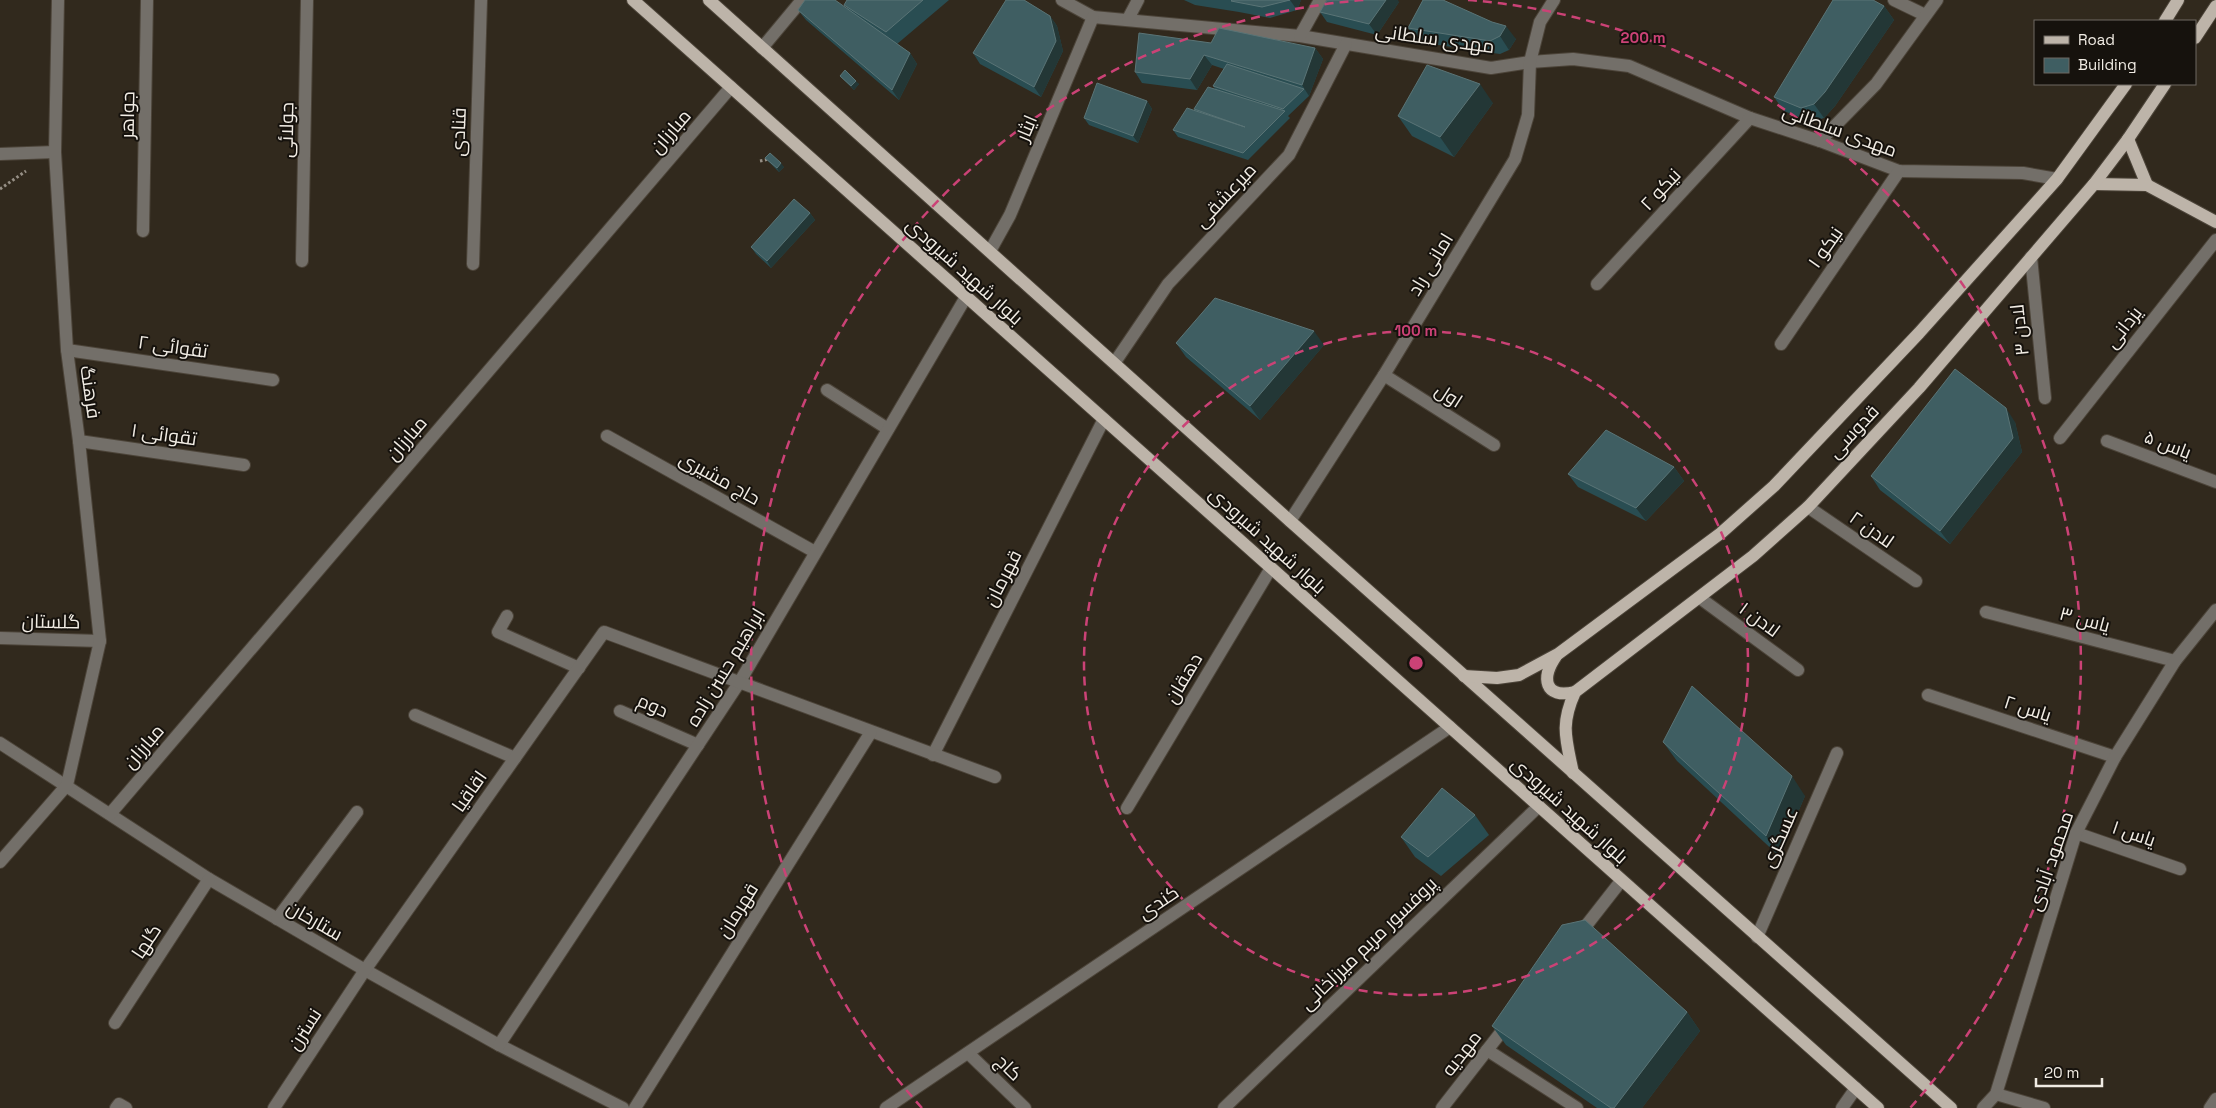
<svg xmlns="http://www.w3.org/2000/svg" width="2216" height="1108" viewBox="0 0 2216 1108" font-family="'Space Grotesk',Cairo,sans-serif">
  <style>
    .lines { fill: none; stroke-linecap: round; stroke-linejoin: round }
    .minor-casing { stroke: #4c4439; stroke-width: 14 }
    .major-casing { stroke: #4c4439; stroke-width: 14 }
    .path { stroke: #968f85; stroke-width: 3; stroke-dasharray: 2.5 2.5; stroke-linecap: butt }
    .minor { stroke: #736f69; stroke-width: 12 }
    .major { stroke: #bdb4a9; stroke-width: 12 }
    .wall { fill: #294d52 }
    .shaded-wall { fill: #233736 }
    .building { fill: #3f5e62; stroke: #5a7476 }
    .ring { fill: none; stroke: #cb4276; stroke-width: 2.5; stroke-dasharray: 9 6 }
    .labels { text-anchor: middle; stroke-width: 4; stroke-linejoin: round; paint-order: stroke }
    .street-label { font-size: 19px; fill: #f1ece4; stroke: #16120d }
    .centre { fill: #cb4276; stroke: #16120d; stroke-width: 2.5 }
    .ring-label { font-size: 15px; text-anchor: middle; font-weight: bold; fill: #cb4276; stroke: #16120d; stroke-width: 4; stroke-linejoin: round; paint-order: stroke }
  </style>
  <rect width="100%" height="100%" fill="#31291d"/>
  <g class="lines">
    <!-- minor casing -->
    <g class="minor-casing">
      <g id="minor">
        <path d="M1062 0 1093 17 1300 36 1491 68 1530 62 1573 59 1629 66 1750 118 1820 141 1899 171 2023 173 2057 179"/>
        <path d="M1894 0 1925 15"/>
        <path d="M1128 19 1138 0"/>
        <path d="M1300 36 1320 0"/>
        <path d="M762 48 802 0"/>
        <path d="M1820 141 1876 84 1937 0"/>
        <path d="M0 154 55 152"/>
        <path d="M143 231 147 0"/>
        <path d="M990 251 1010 215 1093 17"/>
        <path d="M2031 257 2045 398"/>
        <path d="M302 261 307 0"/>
        <path d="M473 264 481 0"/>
        <path d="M1597 284 1750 118"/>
        <path d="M1781 344 1899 171"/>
        <path d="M67 350 273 380"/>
        <path d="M1115 362 1168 284 1289 155 1346 44"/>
        <path d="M1384 375 1494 445"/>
        <path d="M827 390 888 429"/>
        <path d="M607 436 815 552"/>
        <path d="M2060 438 2216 240"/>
        <path d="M79 441 244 465"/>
        <path d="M2107 441 2216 482"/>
        <path d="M1808 507 1916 581"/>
        <path d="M1290 521 1384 375 1515 159 1528 115 1530 62 1540 22 1554 0"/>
        <path d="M1700 598 1798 670"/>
        <path d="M1986 612 2175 661"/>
        <path d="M507 616 498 632 579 668"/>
        <path d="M0 638 100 641"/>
        <path d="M1928 695 2115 757"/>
        <path d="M620 711 698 745"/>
        <path d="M415 715 515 758"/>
        <path d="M0 743 209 879 365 970 499 1045 623 1108"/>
        <path d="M933 755 1104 419"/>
        <path d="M1127 808 1271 568"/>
        <path d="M110 814 731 87"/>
        <path d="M2076 833 2180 869"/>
        <path d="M0 862 67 785 100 641 79 441 67 350 55 152 58 0"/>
        <path d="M277 919 357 812"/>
        <path d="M1578 936 1621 881"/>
        <path d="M1757 937 1837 753"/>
        <path d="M115 1023 209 879"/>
        <path d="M499 1045 739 683 966 297"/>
        <path d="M1487 1050 1577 1108"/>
        <path d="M968 1053 1025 1108"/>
        <path d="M1996 1094 2044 1108"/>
        <path d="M116 1108 119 1104 126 1108"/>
        <path d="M274 1108 365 970 604 632 995 777"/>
        <path d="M635 1108 871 732"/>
        <path d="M886 1108 1450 727"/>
        <path d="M1224 1108 1539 806"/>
        <path d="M1442 1108 1509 1022"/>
        <path d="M1842 1108 1856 1088"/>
        <path d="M1983 1108 1996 1094 2076 833 2115 757 2175 661 2216 610"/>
        <path d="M2210 1108 2216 1099"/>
      </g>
    </g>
    <!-- major casing -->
    <g class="major-casing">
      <g id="major">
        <path d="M633 0 1878 1108"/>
        <path d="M709 0 1290 521 1951 1108"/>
        <path d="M2165 21 2178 0"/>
        <path d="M2195 38 2216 6"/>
        <path d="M2128 139 2147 185"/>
        <path d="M2094 184 2147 185 2216 222"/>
        <path d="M1556 656C1541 678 1544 699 1575 692"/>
        <path d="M1464 676 1497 678 1519 675 1558 654 1721 533 1774 486 1919 333 2057 179 2126 84"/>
        <path d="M1573 773C1566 739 1560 725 1575 692L1753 556 1808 507 1919 388 2094 184 2128 139 2165 84"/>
      </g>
    </g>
    <!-- path -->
    <g class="path">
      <path d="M760 161 769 159"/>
      <path d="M0 189 26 171"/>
    </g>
    <!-- minor -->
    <use href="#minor" class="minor"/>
    <!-- major -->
    <use href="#major" class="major"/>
  </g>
  <!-- wall -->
  <g class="wall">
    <path d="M847 0H949L897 44 910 53 917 64 899 100 806 20 798 10 847 8 844 5Z"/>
    <path d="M1184 0H1301L1297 10 1270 18 1239 12 1195 5Z"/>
    <path d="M1423 0 1516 39 1509 50 1500 54 1418 42 1408 28Z"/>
    <path d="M1399 2 1377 35 1327 22 1320 12Z"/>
    <path d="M1884 6 1894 20 1835 106 1824 118 1811 122 1784 111 1774 97Z"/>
    <path d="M1050 16 1057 26 1063 51 1041 97 980 64 973 53Z"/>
    <path d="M1211 43 1315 48 1323 59 1309 96 1288 116 1290 118 1248 160 1178 137 1173 130 1195 111 1194 109 1215 89 1213 86 1224 69 1212 65 1197 90 1142 83 1135 72Z"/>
    <path d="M840 76 859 84 854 90Z"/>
    <path d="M1147 101 1152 109 1138 143 1089 125 1084 118Z"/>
    <path d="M1493 103 1454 157 1412 136 1398 116Z"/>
    <path d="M765 158 784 167 779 172Z"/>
    <path d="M810 213 815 220 771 268 756 254 751 247Z"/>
    <path d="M1176 343 1324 345 1260 420 1186 357Z"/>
    <path d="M2015 422 2022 452 1950 544 1880 490 1871 476Z"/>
    <path d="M1674 467 1684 481 1646 521 1578 487 1568 474Z"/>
    <path d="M1663 742 1805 796 1779 856 1677 761Z"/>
    <path d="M1475 815 1489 835 1441 876 1415 857 1401 837Z"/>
    <path d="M1687 1012 1700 1031 1642 1108H1597L1506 1045 1492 1026Z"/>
  </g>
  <!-- shaded-wall -->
  <g class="shaded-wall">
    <path d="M1290 0H1301L1297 10Z"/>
    <path d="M1386 0H1398L1399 2 1377 35 1369 24Z"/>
    <path d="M1884 6 1894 20 1835 106 1824 118 1814 104Z"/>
    <path d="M1050 16 1057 26 1063 51 1041 97 1034 87Z"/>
    <path d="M1506 26 1516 39 1509 50 1500 36Z"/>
    <path d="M1315 48 1323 59 1309 96 1302 85Z"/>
    <path d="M910 53 917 64 899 100 892 90Z"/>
    <path d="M1204 55 1212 65 1197 90 1190 79Z"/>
    <path d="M856 81 859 84 854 90 851 86Z"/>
    <path d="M1480 84 1493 103 1454 157 1440 137Z"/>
    <path d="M1147 101 1152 109 1138 143 1133 136Z"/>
    <path d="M781 163 784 167 779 172 777 168Z"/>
    <path d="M810 213 815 220 771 268 767 261Z"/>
    <path d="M1314 331 1324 345 1260 420 1250 406Z"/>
    <path d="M2006 408 2015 422 2022 452 1950 544 1940 531Z"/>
    <path d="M1674 467 1684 481 1646 521 1636 508Z"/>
    <path d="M1792 776 1805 796 1779 856 1766 836Z"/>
    <path d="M1687 1012 1700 1031 1642 1108H1614Z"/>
  </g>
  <!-- building -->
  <g class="building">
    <path d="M805 0H835L910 53 892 90 798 10Z"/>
    <path d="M847 0H923L886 32 844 5Z"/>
    <path d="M1006 0H1024L1050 16 1056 41 1034 87 973 53Z"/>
    <path d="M1232 0H1290L1262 7 1231 1Z"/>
    <path d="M1327 0H1386L1369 24 1320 12Z"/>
    <path d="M1423 0H1443L1492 22 1506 26 1500 36 1490 41 1408 28Z"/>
    <path d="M1833 0H1873L1884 6 1825 92 1814 104 1801 108 1774 97Z"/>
    <path d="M1219 28 1315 48 1302 85 1204 55 1190 79 1135 72 1139 33 1211 43Z"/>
    <path d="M1227 64 1304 89 1283 109 1213 86Z"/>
    <path d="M1427 65 1480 84 1440 137 1398 116Z"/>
    <path d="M845 70 856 81 851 86 840 76Z"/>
    <path d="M1097 83 1147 101 1133 136 1084 118Z"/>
    <path d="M1208 87 1285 111 1243 153 1173 130 1187 108 1245 127 1194 109Z"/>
    <path d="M770 153 781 163 777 168 765 158Z"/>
    <path d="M794 199 810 213 767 261 751 247Z"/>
    <path d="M1215 298 1314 331 1250 406 1176 343Z"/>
    <path d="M1955 369 2006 408 2013 438 1940 531 1871 476Z"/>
    <path d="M1606 430 1674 467 1636 508 1568 474Z"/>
    <path d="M1692 686 1792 776 1766 836 1663 742Z"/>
    <path d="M1442 788 1475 815 1428 857 1401 837Z"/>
    <path d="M1585 920 1687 1012 1614 1108H1611L1492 1026 1562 925Z"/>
  </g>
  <!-- distance rings -->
  <g class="ring">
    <circle cx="1416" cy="663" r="332"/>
    <path d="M922 1108A665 665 0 0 1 1364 0M1468 0A665 665 0 0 1 1910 1108"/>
  </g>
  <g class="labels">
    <!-- street labels -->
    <g class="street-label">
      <text transform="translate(1435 38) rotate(8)" y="7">مهدی سلطانی</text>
      <text transform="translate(127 115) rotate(-89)" y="7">جواهر</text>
      <text transform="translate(1026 128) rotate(-67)" y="7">ایثار</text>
      <text transform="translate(286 130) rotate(-89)" y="7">جولائی</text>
      <text transform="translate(1840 130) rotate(20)" y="7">مهدی سلطانی</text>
      <text transform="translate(670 131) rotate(-49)" y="7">مبارزان</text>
      <text transform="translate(458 132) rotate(-88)" y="7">قنادی</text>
      <text transform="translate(1660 189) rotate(-47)" y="7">نیکو ۲</text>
      <text transform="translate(1225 195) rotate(-47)" y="7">میرعشقی</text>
      <text transform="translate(1825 247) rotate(-55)" y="7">نیکو ۱</text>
      <text transform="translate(1430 264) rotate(-59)" y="7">امانی راد</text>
      <text transform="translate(965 271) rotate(42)" y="7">بلوار شهید شیرودی</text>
      <text transform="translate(2123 327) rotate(-52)" y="7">یزدانی</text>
      <text transform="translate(2019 330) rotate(-96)" y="7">لادن ۳</text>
      <text transform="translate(173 346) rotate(8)" y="7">تقوائی ۲</text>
      <text transform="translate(91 392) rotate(82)" y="7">فرهنگ</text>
      <text transform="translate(1449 395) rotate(33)" y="7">اول</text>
      <text transform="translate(1853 431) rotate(-47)" y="7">قدوسی</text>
      <text transform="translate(164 434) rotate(8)" y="7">تقوائی ۱</text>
      <text transform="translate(406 438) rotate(-49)" y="7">مبارزان</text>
      <text transform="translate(2168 444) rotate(21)" y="7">یاس ۵</text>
      <text transform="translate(720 478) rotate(29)" y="7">حاج مشیری</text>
      <text transform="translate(1872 529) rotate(35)" y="7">لادن ۲</text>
      <text transform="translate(1268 540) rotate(42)" y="7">بلوار شهید شیرودی</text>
      <text transform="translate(1002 578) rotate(-63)" y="7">قهرمان</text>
      <text transform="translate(1760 619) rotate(36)" y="7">لادن ۱</text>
      <text transform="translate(2085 619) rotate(15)" y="7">یاس ۳</text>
      <text transform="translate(51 621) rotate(1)" y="7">گلستان</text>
      <text transform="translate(725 667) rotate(-59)" y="7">ابراهیم حسن زاده</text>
      <text transform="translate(1183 678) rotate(-59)" y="7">دهقان</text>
      <text transform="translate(653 705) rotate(24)" y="7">دوم</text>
      <text transform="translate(2028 708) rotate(18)" y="7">یاس ۲</text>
      <text transform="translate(143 746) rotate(-49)" y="7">مبارزان</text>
      <text transform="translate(469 791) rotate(-55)" y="7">اقاقیا</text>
      <text transform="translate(1570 810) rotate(42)" y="7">بلوار شهید شیرودی</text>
      <text transform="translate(2134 833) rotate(19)" y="7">یاس ۱</text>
      <text transform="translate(1779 837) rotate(-66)" y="7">عسگری</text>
      <text transform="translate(2050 861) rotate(-71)" y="7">محمود آبادی</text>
      <text transform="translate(1158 902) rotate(-34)" y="7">کندی</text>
      <text transform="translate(737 910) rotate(-58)" y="7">قهرمان</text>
      <text transform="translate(315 920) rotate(30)" y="7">ستارخان</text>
      <text transform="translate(146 941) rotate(-57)" y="7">گلها</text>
      <text transform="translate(1368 943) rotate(-44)" y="7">پروفسور مریم میرزاخانی</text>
      <text transform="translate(304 1029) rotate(-57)" y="7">نسترن</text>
      <text transform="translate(1461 1053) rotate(-52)" y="7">مهدیه</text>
      <text transform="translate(1009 1067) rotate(44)" y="7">کاج</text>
    </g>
  </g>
  <circle cx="1416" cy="663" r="8" class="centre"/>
  <g class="ring-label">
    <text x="1643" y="43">200 m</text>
    <text x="1416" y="336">100 m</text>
  </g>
  <!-- legend -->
  <rect x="2034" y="20" width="162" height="65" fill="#16120d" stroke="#6e6963"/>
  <rect x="2044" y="36" width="25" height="8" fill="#bdb4a9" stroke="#6e6963"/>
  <text x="2078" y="45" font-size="15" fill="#f1ece4">Road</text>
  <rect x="2044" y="58" width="25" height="15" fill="#3f5e62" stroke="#6e6963"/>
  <text x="2078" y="70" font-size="15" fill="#f1ece4">Building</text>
  <!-- scale -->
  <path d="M2036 1078v8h66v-8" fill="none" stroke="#f1ece4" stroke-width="2.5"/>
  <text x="2044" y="1078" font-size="15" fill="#f1ece4" stroke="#16120d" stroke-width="4" paint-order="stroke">20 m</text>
</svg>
